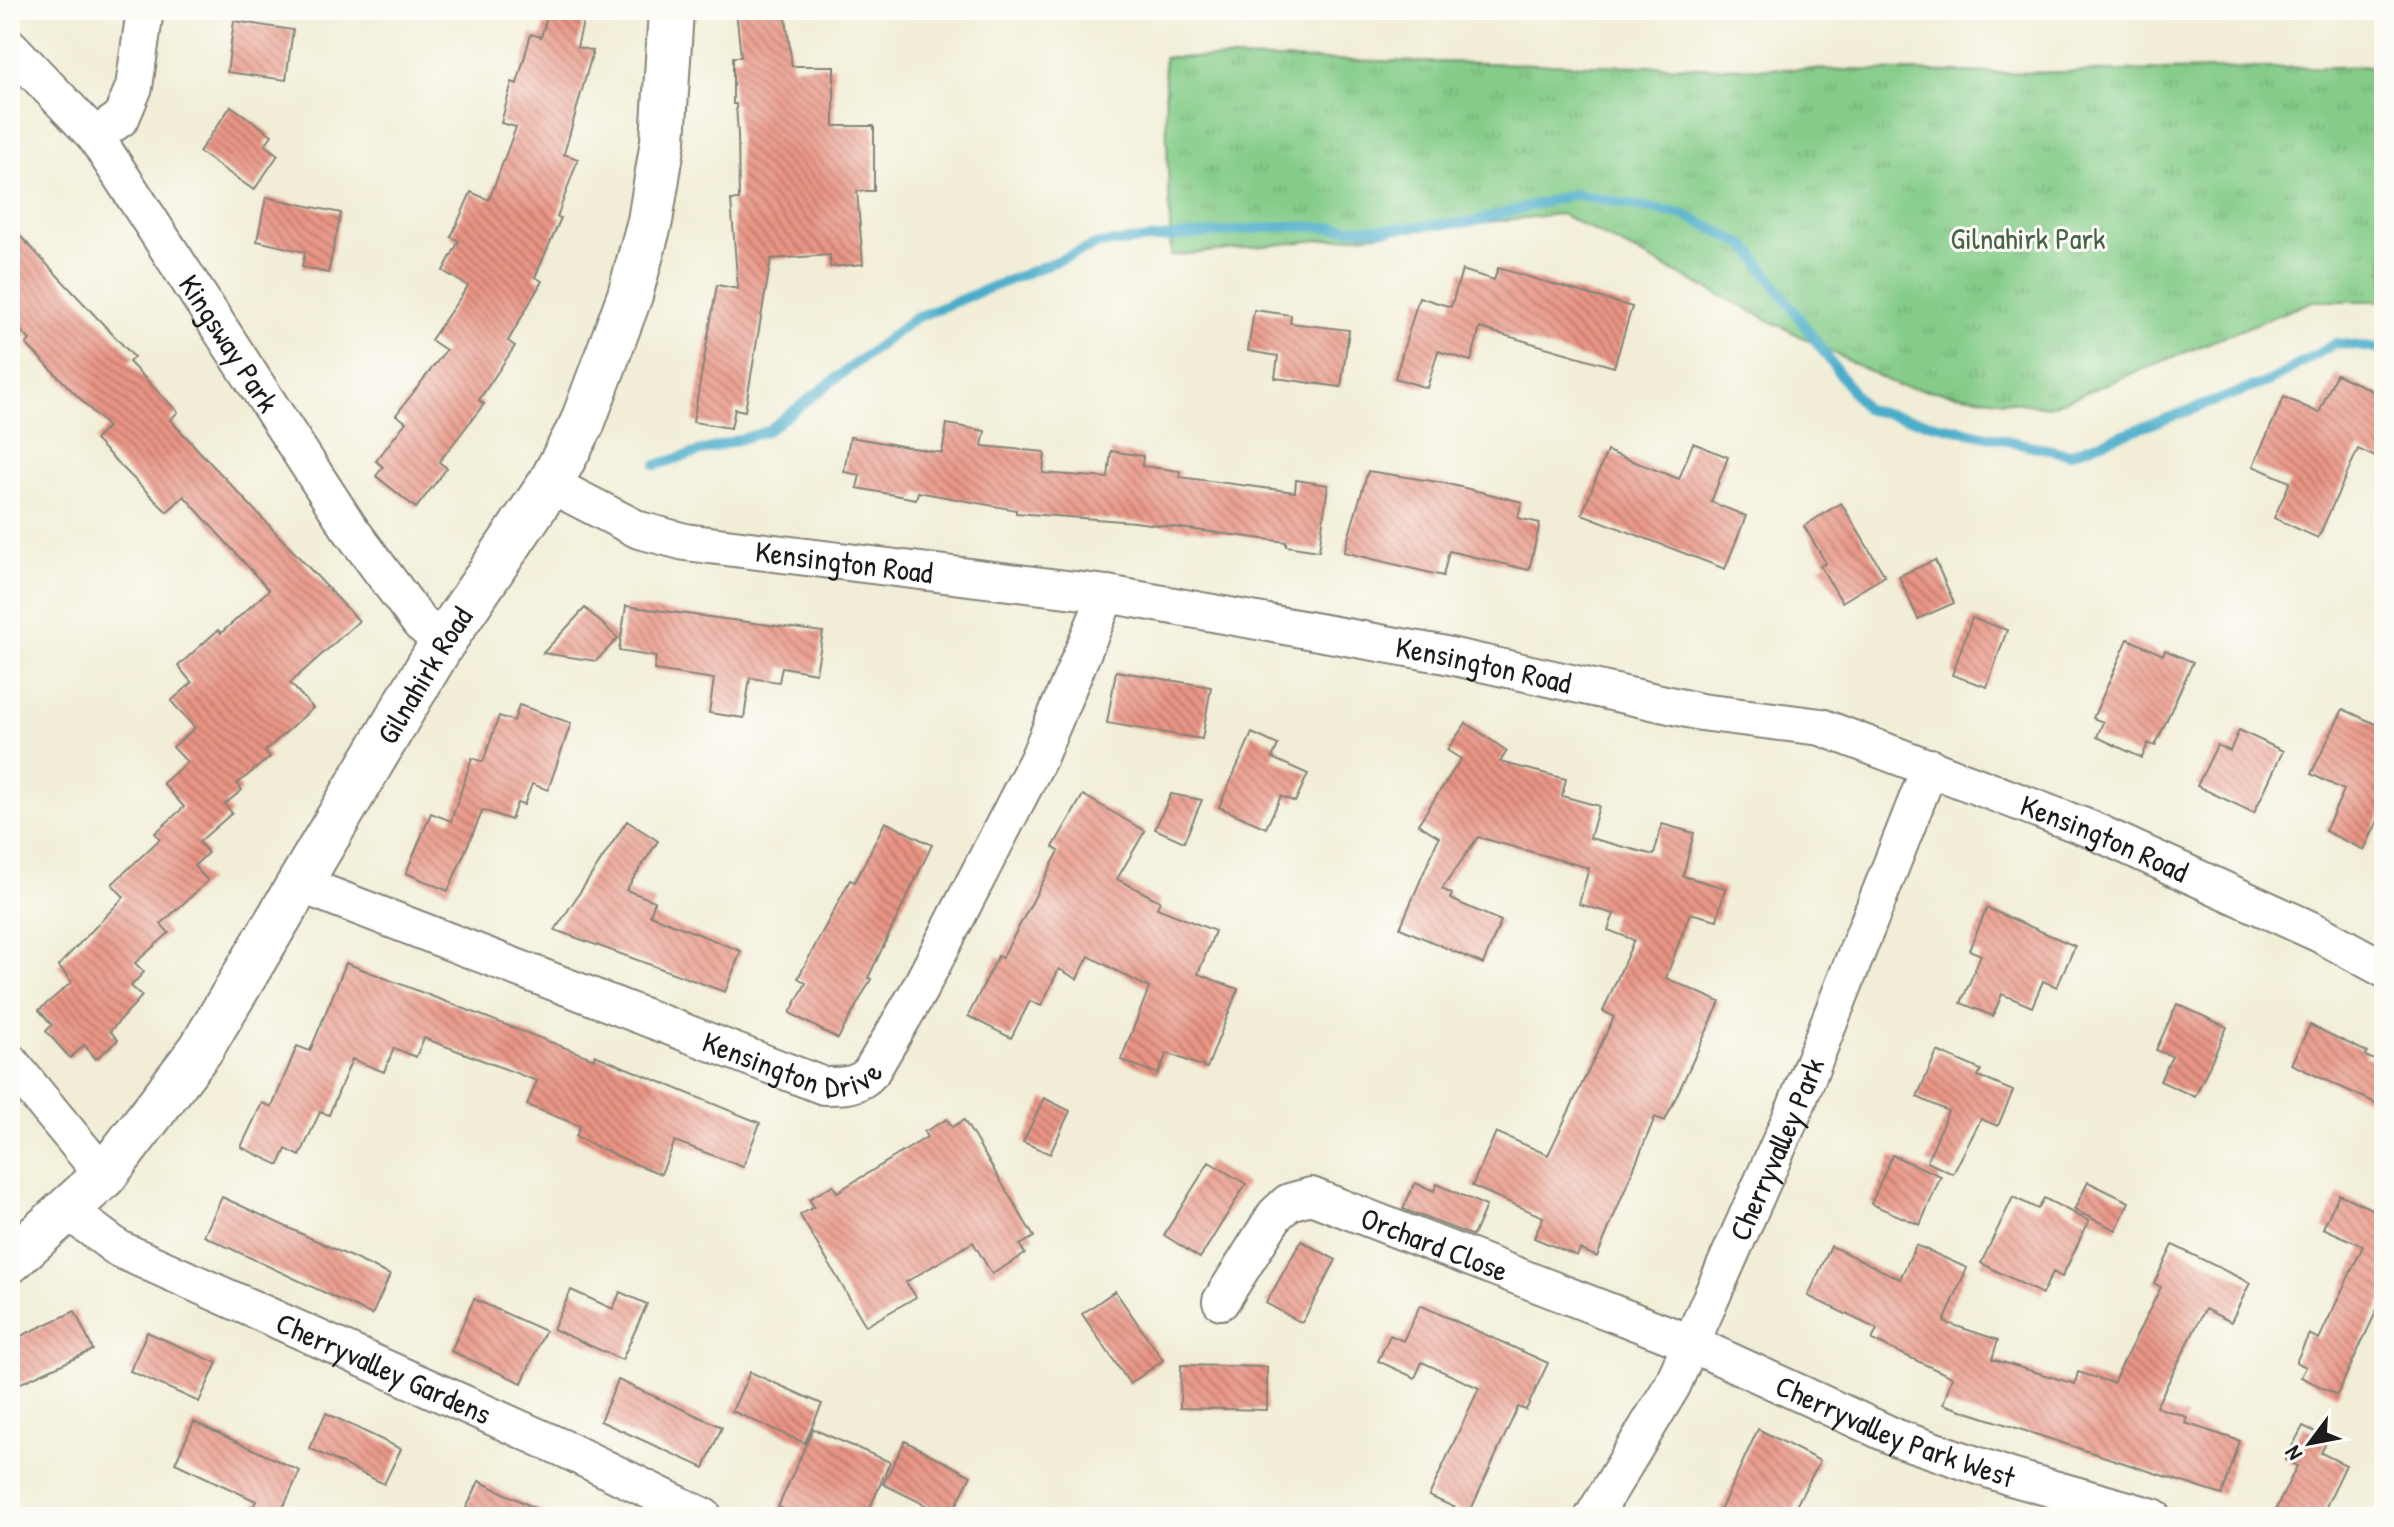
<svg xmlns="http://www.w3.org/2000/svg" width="2394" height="1527" viewBox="0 0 2394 1527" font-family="'Patrick Hand',sans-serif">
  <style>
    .park { fill: url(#park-tufts); stroke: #507452; stroke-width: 2 }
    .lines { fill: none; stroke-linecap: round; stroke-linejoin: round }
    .stream { stroke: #4badca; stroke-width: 10 }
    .building { fill: url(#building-back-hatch) }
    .minor-casing { stroke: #868479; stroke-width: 40 }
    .tertiary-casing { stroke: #868479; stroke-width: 48 }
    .minor { stroke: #fff; stroke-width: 36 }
    .tertiary { stroke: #fff; stroke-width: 44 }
    .labels { text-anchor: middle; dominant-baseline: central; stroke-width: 6; stroke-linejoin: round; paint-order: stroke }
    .park-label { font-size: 30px; fill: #466247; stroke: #fdfcf7 }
    .street-label { font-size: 30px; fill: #1c1c1c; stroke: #fdfcf7 }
  </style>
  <defs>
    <pattern id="park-tufts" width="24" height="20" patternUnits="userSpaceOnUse" patternTransform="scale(2)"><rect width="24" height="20" fill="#84cc88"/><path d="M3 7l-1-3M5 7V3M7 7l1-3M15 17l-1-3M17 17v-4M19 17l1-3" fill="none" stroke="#71af75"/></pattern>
    <pattern id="building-back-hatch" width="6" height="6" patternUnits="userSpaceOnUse" patternTransform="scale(2)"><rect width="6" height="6" fill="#e89484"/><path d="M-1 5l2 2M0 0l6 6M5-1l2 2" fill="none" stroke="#bb786b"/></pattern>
  </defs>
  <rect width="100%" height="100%" fill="#fdfcf7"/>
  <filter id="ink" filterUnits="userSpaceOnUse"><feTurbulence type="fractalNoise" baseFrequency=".0125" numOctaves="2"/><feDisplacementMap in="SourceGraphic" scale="16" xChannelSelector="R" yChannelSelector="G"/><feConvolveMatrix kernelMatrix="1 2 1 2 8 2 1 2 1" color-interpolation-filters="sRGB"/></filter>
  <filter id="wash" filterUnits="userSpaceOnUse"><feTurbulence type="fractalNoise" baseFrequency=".006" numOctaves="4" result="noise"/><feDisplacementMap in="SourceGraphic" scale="32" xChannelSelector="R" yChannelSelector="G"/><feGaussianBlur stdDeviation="1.8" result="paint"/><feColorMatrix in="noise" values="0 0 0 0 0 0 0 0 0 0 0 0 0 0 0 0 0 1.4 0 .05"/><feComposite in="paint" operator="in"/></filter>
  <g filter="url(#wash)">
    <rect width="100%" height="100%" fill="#f1edd6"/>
    <!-- park -->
    <path class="park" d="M1171,57L2007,73L2384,66V301H2313L2049,407L1898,386L1561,214L1171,256L1164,58Z"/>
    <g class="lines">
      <!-- stream -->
      <path class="stream" d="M656,465L767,431L915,318L1099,244L1285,226L1383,229L1472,222L1574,194L1685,215L1747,246L1865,409L2069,454L2270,381L2336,343L2384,350"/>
    </g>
    <g id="blocks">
      <!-- building -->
      <path class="building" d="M549,10H586L577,47L593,51L564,154L578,159L557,217L561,218L535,277L542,281L508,341L515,346L479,400L484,404L439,462L447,468L416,508L376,476L383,467L376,461L406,422L396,415L446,350L431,340L468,286L443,271L459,241L451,237L471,192L489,200L516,127L501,123L512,82L517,84L531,34L541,37Z
        M736,10H785L792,66H834V126H874V191H857L863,264L830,267V255L771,259L745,411L735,409L731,428L693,422L717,285L738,289L731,200H739L738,135L736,104H733V57H741Z
        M234,21L293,30L286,80L227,72Z
        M231,106L272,135L265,145L278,155L254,190L199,152Z
        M266,197L341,213L328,273L302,267L305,252L257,241Z
        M10,225L134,357L129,362L178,412L170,420L359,621L290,683L313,708L265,751L270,757L237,784L242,790L225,804L232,813L199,842L208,853L194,866L208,881L161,924L169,933L135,963L144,972L131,986L142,996L110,1031L118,1040L96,1059L84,1045L70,1058L46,1031L52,1025L39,1010L72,982L58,966L124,897L112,884L160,839L155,833L184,807L163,783L187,762L173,747L195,728L171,701L192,683L178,666L218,630L221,633L269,590L184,496L167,512L95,440L108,427L26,344L30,340L10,319Z
        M1498,268L1632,307L1614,367L1480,328L1471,361L1438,351L1427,388L1395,378L1419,297L1451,307L1462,270L1494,280Z
        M1254,310L1291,315L1290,323L1349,330L1341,387L1275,378L1278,356L1248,351Z
        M2336,374L2384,396V461L2358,449L2318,538L2274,518L2290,482L2253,466L2284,397L2319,413Z
        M947,424L985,431L982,446L1045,452L1043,473L1108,478L1111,451L1143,456L1142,466L1180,471L1179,477L1295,492L1296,480L1328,485L1319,551L1286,546V542L1135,522L1016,513V510L918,492L916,499L857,488L860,475L844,472L850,437L942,453Z
        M1693,443L1728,457L1711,502L1746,516L1725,569L1582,514L1607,451L1679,479Z
        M1368,471L1444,483L1522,502L1518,518L1540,523L1529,570L1449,551L1443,576L1344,552Z
        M1841,503L1885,576L1842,602L1820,566L1826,563L1804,526Z
        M1935,560L1954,603L1918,619L1899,576Z
        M626,606L823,632L816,673L782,667L779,682L750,678L744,718L709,713L714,679L654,670L656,657L619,651Z
        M585,608L618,638L596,661L543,653Z
        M1972,618L2007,630L1987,687L1952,675Z
        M2128,639L2163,655L2165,650L2193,662L2155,746L2148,743L2142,758L2097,737L2103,722L2093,718Z
        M1116,671L1211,687L1202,739L1107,723Z
        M519,705L571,723L548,790L532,784L524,805L517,803L511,820L483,810L448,891L406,873L431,813L451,821L472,758L483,762L499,716L514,721Z
        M2343,709L2384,728V808L2364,850L2325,831L2344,790L2311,774Z
        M1466,723L1507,751L1500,762L1566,779L1562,796L1599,806L1590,838L1654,855L1662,824L1694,833L1683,876L1725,888L1717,920L1690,913L1666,978L1720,1002L1665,1121L1655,1117L1597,1257L1580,1249L1577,1256L1534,1238L1543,1217L1472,1186L1496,1132L1548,1155L1614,1017L1603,1011L1634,940L1608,930L1614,914L1579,904L1589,868L1478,837L1442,889L1452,894L1450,899L1501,921L1483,964L1400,928L1439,837L1418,824L1461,759L1447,750Z
        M2239,730L2283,751L2254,813L2197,786L2217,745L2230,751Z
        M1252,733L1278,745L1272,758L1308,774L1295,802L1281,796L1266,828L1219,807Z
        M1171,794L1202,800L1184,842L1155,829Z
        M1083,795L1145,831L1117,879L1160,901L1157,908L1215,931L1198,974L1238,989L1207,1068L1167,1053L1158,1074L1121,1060L1149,988L1089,956L1077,979L1059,969L1041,1006L1030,1001L1011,1038L968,1016L998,956L1002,958L1030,906L1059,851L1053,847Z
        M627,821L658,841L626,890L655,901L650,915L741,951L725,992L555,930Z
        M885,822L932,845L868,978L871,979L838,1039L790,1013L806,983L798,978L850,880L855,882Z
        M1987,908L2075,946L2057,987L2043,981L2032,1007L2002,994L1993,1016L1961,1003L1981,955L1969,950Z
        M346,963L594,1059L595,1055L760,1123L743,1167L675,1141L661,1174L633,1163L576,1137L580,1126L527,1105L537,1081L424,1038L416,1057L394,1048L384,1072L352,1059L329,1115L320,1112L300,1156L286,1149L279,1165L241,1147L262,1103L272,1107L297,1046L310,1051Z
        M2177,1004L2227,1027L2195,1097L2160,1081L2172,1056L2156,1050Z
        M2310,1025L2367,1052L2365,1056L2384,1064V1107L2291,1064Z
        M1937,1051L1981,1070L1978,1076L2013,1091L1998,1126L1981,1119L1953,1174L1927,1162L1948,1111L1917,1097Z
        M1044,1098L1070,1111L1050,1154L1023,1142Z
        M947,1119L952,1127L964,1120L1034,1237L1020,1245L1025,1254L992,1274L973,1242L906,1282L916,1297L866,1326L800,1215L814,1207L809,1199L833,1185L837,1192L927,1137L924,1132Z
        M1892,1155L1941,1176L1920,1225L1871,1204Z
        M1209,1162L1246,1184L1200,1258L1164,1235Z
        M2088,1182L2129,1202L2116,1230L2074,1210Z
        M1415,1183L1434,1191L1437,1184L1486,1206L1473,1236L1403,1209Z
        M2339,1194L2378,1212L2384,1200V1295L2337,1395L2301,1377L2306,1367L2296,1362L2309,1334L2319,1339L2363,1246L2323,1228Z
        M222,1197L390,1275L372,1315L204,1236Z
        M2013,1197L2038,1209L2044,1198L2089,1221L2062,1277L2053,1272L2042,1294L1981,1263Z
        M1301,1241L1336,1260L1302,1323L1266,1303Z
        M1916,1245L1967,1268L1944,1322L1998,1340L1992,1359L2075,1384L2078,1372L2113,1383L2161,1287L2154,1283L2173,1245L2250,1283L2231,1322L2205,1309L2156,1407L2187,1417L2185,1423L2240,1441L2222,1495L1943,1404L1952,1377L1872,1340L1877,1329L1808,1296L1831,1246L1900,1279Z
        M571,1290L613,1309L620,1292L647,1304L622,1360L553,1329Z
        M1115,1291L1163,1360L1130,1384L1082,1314Z
        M474,1299L545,1331L522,1383L451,1351Z
        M1420,1305L1548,1363L1526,1410L1518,1407L1469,1514L1429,1496L1479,1388L1422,1362L1415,1378L1378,1361L1390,1335L1403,1341Z
        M75,1311L93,1350L10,1388V1341Z
        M147,1332L217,1363L199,1402L130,1371Z
        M1181,1365L1267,1367V1410L1180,1408Z
        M750,1372L822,1404L805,1443L732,1411Z
        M618,1380L722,1427L704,1468L600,1421Z
        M326,1413L401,1449L384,1484L309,1448Z
        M194,1422L300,1471L279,1517H248L256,1501L175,1463Z
        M2303,1426L2328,1438L2321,1453L2346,1465L2321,1517H2272L2297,1466L2285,1460Z
        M813,1429L890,1462L866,1517H801L778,1507Z
        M1758,1429L1820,1461L1790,1517H1717Z
        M905,1441L971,1476L950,1517L883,1484Z
        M479,1481L553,1517H462Z"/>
    </g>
  </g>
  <g filter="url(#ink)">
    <use href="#blocks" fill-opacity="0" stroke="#868479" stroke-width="2"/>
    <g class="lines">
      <!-- minor casing -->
      <g class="minor-casing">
        <g id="minor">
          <path id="s1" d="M10,47L95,136L348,526L420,623L443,642"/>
          <path d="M95,136L121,118L134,87L145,10"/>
          <path id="s2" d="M550,484L639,530L685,542L1107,594L1441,654L1701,712L1821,727L2090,829L2320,934L2384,969"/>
          <path id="s3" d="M300,884L824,1086C842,1086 858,1087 871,1072L918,992L1038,759L1107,594"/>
          <path d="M10,1062L104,1176"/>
          <path id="s4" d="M68,1211L119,1249L567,1450L704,1517"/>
          <path id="s5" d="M1221,1301L1275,1215L1289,1202L1311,1196L1690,1343L1897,1438L2011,1477L2153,1517"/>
          <path id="s6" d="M1593,1517L1672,1386L1796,1106L1930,767"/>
        </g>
      </g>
      <!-- tertiary casing -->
      <g class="tertiary-casing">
        <g id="tertiary">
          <path id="s7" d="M10,1261L104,1176L201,1049L443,642L550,484L582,424L630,295L650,221L663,141L671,10"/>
        </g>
      </g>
      <!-- minor -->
      <use href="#minor" class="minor"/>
      <!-- tertiary -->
      <use href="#tertiary" class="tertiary"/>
    </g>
  </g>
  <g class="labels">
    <!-- park labels -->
    <g class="park-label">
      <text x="2028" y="238">Gilnahirk Park</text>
    </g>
    <!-- street labels -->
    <g class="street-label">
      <text stroke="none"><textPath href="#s1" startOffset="370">Kingsway Park</textPath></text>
      <text stroke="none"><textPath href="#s2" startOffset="308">Kensington Road</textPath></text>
      <text stroke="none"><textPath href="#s2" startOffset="956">Kensington Road</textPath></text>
      <text stroke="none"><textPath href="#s7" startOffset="722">Gilnahirk Road</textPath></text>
      <text stroke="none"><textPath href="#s2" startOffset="1604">Kensington Road</textPath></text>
      <text stroke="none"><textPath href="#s3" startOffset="526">Kensington Drive</textPath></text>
      <text stroke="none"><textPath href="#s6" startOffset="412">Cherryvalley Park</textPath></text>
      <text stroke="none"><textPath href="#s5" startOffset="276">Orchard Close</textPath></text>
      <text stroke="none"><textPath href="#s4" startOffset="354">Cherryvalley Gardens</textPath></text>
      <text stroke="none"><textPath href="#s5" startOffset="774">Cherryvalley Park West</textPath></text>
    </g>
  </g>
  <!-- margin -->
  <rect width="2394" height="1527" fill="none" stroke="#fdfcf7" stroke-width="40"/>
  <!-- north arrow -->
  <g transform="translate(2310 1443) rotate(238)" stroke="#fdfcf7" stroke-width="6" paint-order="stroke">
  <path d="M0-6L14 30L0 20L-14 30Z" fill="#1c1c1c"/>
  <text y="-12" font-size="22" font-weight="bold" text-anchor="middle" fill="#1c1c1c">N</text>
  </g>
</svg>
